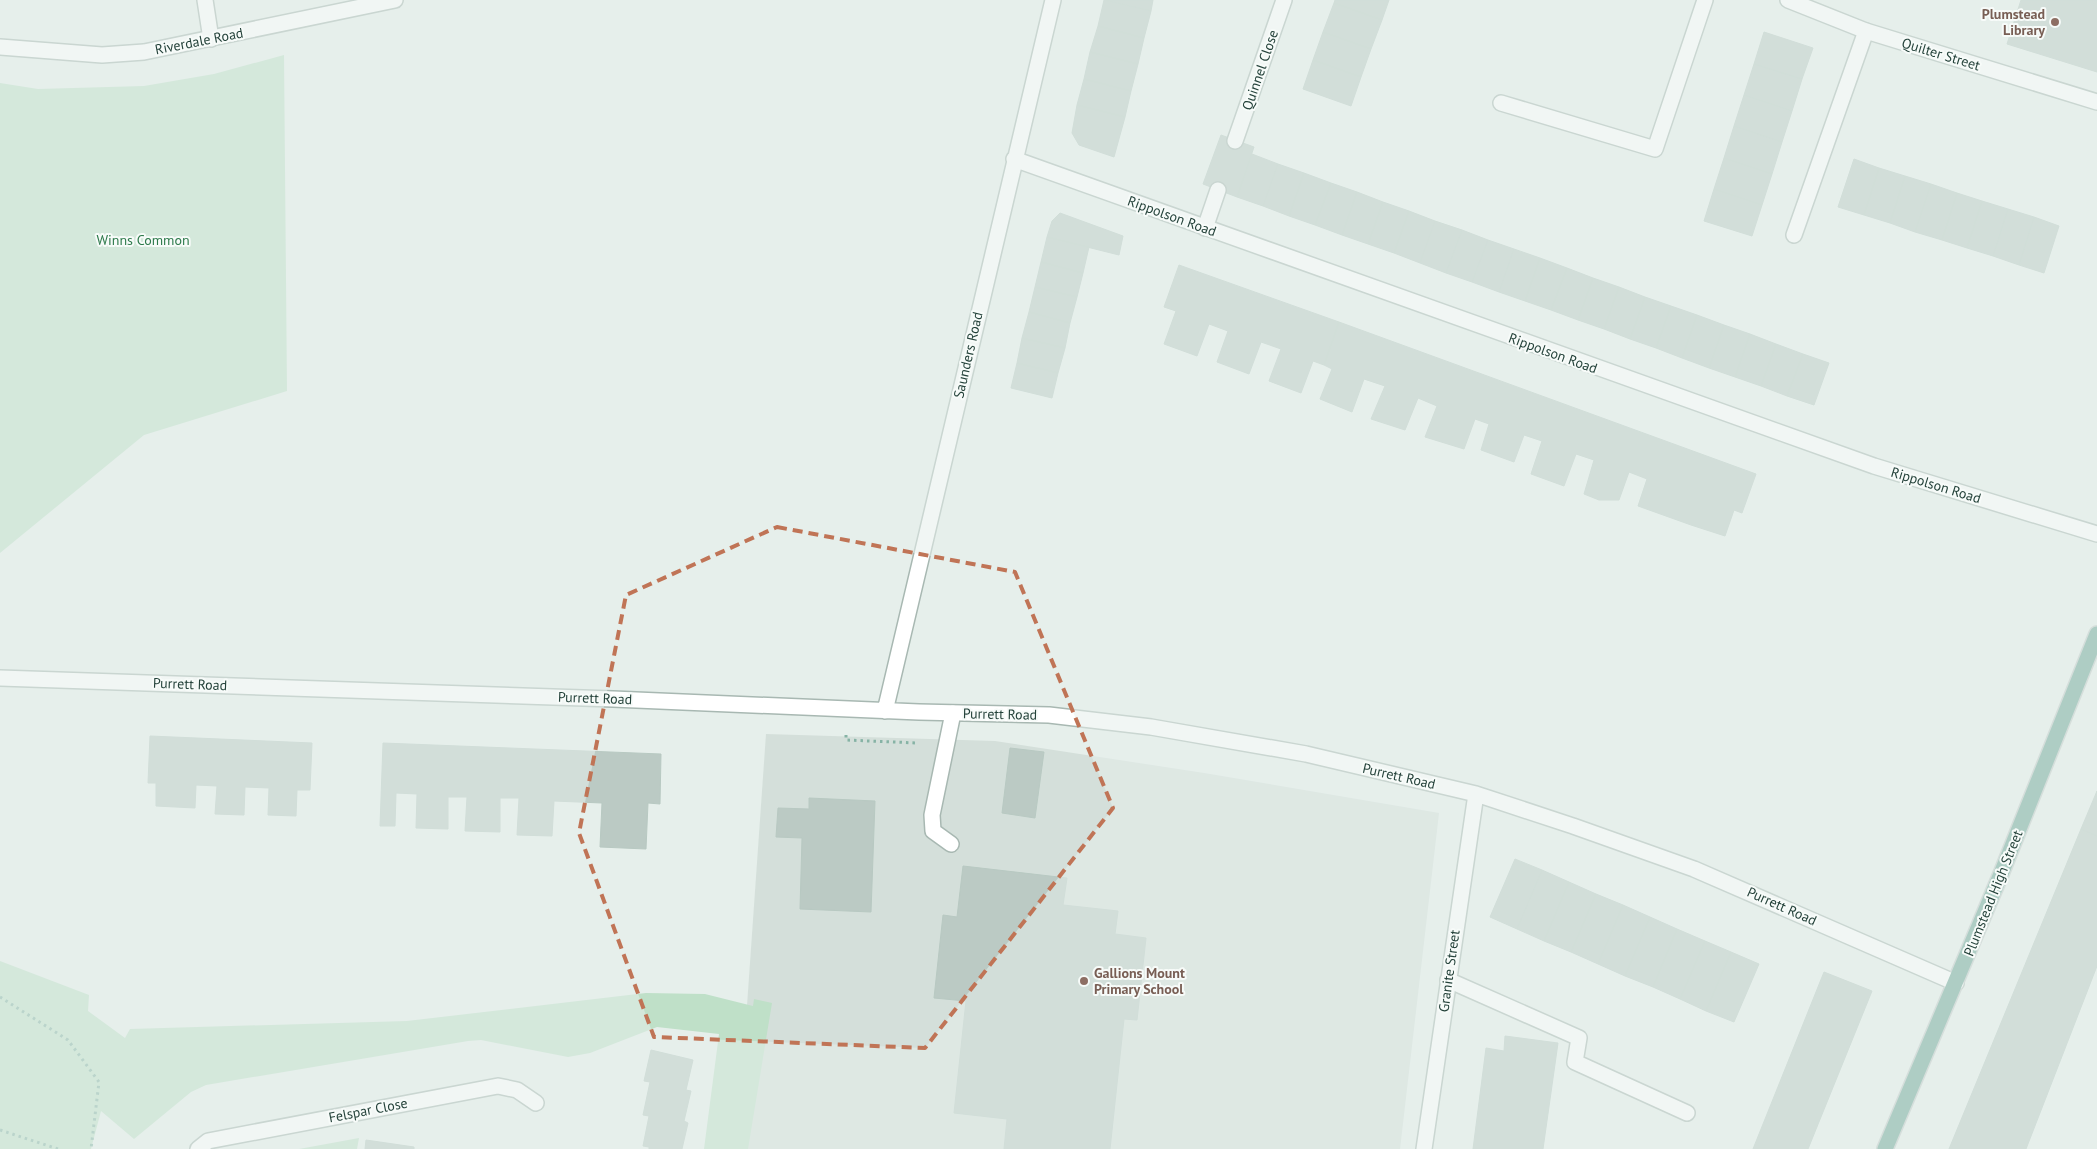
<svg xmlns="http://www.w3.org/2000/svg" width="2097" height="1149" viewBox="0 0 2097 1149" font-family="'PT Sans',sans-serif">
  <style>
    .built { fill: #d4dfda }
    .green { fill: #bfe0c8 }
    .building { fill: #bbcac4; stroke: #b8c9c2 }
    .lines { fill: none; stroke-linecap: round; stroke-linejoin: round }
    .service-casing { stroke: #a8b8b2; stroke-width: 18 }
    .minor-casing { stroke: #a8b8b2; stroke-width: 18 }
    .primary-casing { stroke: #c2cac8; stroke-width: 18 }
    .path { stroke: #86b3a5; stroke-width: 3; stroke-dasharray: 2.5 4; stroke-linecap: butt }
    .service { stroke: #fff; stroke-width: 15 }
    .minor { stroke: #fff; stroke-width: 15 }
    .primary { stroke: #6aa596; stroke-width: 15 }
    .marked { fill: none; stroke: #c07456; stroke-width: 4; stroke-dasharray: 10 6; stroke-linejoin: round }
    .education-dot { fill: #8d6e63; stroke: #f7fbf9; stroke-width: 2 }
    .labels { text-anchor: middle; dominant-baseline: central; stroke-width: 4; stroke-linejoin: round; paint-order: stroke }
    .education-label { font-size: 14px; font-weight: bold; fill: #785e54; stroke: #f7fbf9; text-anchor: end }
    .street-label { font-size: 14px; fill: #24423a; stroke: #f7fbf9 }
    .park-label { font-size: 14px; fill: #2d7a4b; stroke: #f7fbf9 }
  </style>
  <rect width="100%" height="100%" fill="#e6efeb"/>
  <!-- built -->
  <path class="built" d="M766,734L995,741L1204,773L1439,813L1400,1149H737Z"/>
  <!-- green -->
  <path class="green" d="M284,55L287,391L144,435L0,553V83L38,89L144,86L214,74Z
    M0,961L89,995L88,1011L125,1038L130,1029L407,1021L646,993L705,994L753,1006L754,999L772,1003L748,1149H704L719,1034L657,1027L590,1053L568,1057L481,1040L468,1041L206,1085L191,1092L134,1139L101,1111L91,1149H0Z
    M359,1138L357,1149H299Z"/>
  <!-- building -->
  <path class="building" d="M1104,0L1151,11L1144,38L1098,26Z
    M1106,0H1153L1151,11Z
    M1335,0H1389L1382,20L1334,3Z
    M2021,0H2097V72L2007,44Z
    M1334,3L1382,20L1371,49L1323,32Z
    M1098,26L1144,38L1138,64L1090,52Z
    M1323,32L1371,49L1361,77L1313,60Z
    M1764,32L1813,48L1802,79L1754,64Z
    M1090,52L1138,64L1131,91L1084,79Z
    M1313,60L1361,77L1351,106L1303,89Z
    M1754,64L1802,79L1792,111L1744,95Z
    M1084,79L1131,91L1125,117L1077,105Z
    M1744,95L1792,111L1782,142L1734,126Z
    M1077,105L1125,117L1114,157L1079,145L1072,133Z
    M1734,126L1782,142L1772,174L1724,158Z
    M1221,135L1254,147L1237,197L1203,184Z
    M1252,154L1278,164L1263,206L1237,197Z
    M1724,158L1772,174L1762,205L1714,189Z
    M1854,159L1879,168L1864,215L1838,207Z
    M1278,164L1304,173L1289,216L1263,206Z
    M1879,168L1905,176L1890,223L1864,215Z
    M1304,173L1331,183L1315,225L1289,216Z
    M1905,176L1931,184L1915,232L1890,223Z
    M1331,183L1357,192L1342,235L1315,225Z
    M1931,184L1957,193L1942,240L1915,232Z
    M1714,189L1762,205L1752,236L1704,221Z
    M1357,192L1383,202L1368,244L1342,235Z
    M1957,193L1982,201L1967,248L1942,240Z
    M1982,201L2008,209L1993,256L1967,248Z
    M1383,202L1409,211L1394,253L1368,244Z
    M2008,209L2034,217L2019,265L1993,256Z
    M1409,211L1435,221L1420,263L1394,253Z
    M1060,213L1123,236L1119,255L1047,237L1052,221Z
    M2034,217L2059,226L2044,273L2019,265Z
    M1435,221L1462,230L1446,273L1420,263Z
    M1462,230L1488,240L1472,282L1446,273Z
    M1047,237L1089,247L1083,273L1041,262Z
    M1488,240L1514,249L1499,292L1472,282Z
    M1514,249L1540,258L1525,301L1499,292Z
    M1540,258L1567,268L1551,310L1525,301Z
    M1041,262L1083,273L1077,297L1035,287Z
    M1179,265L1339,322L1324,365L1313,361L1301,393L1269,381L1281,349L1261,342L1249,374L1217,362L1228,331L1209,324L1197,356L1164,344L1176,311L1164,307Z
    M1567,268L1593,278L1578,320L1551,310Z
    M1593,278L1619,287L1604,329L1578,320Z
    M1035,287L1077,297L1070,323L1029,312Z
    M1619,287L1645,297L1630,339L1604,329Z
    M1645,297L1671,306L1656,348L1630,339Z
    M1671,306L1697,315L1682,358L1656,348Z
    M1029,312L1070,323L1065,348L1022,338Z
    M1697,315L1724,325L1709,368L1682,358Z
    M1339,322L1756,474L1742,513L1734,510L1725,536L1691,525L1638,506L1647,479L1629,472L1619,500H1599L1584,494L1594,460L1576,454L1564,486L1531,474L1542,441L1524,435L1514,462L1481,450L1489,424L1475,419L1464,449L1425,437L1437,406L1418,398L1405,430L1371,419L1385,386L1364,379L1352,412L1320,399L1332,369L1324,365Z
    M1724,325L1750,334L1735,377L1709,368Z
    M1750,334L1776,344L1761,386L1735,377Z
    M1022,338L1065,348L1058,373L1017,363Z
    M1776,344L1803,354L1787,396L1761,386Z
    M1803,354L1829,363L1814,405L1787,396Z
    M1017,363L1058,373L1052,398L1011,388Z
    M150,736L312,743L310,790H297L296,816L268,815L269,788L245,787L244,815L215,814L217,786L196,785L195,808L156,806V783H148Z
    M383,743L661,754L660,804L648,803L646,849L600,847L602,803L554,801L552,836L517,835L519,798H500V832L465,831L467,797H448V829L416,828L417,794L396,793L395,826H380Z
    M1010,748L1044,752L1035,818L1002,813Z
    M2097,791V836L2081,829Z
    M809,798L875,801L871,912L800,909L802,838L776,837L778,808L809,809Z
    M2081,829L2097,836V966L2026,1149H1949Z
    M1515,859L1542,870L1517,929L1490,917Z
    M963,866L1067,878L1063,905L1118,911L1115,934L1146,938L1137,1020L1124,1019L1110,1149H1004L1007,1119L954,1113L966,1001L934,998L943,915L957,917Z
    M1542,870L1569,882L1544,941L1517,929Z
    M1569,882L1596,894L1571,952L1544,941Z
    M1596,894L1623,905L1598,964L1571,952Z
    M1623,905L1650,917L1625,976L1598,964Z
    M1650,917L1677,929L1653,987L1625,976Z
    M1677,929L1705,941L1680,999L1653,987Z
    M1705,941L1731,952L1706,1011L1680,999Z
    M1731,952L1759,964L1734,1022L1706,1011Z
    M1824,972L1872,991L1808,1149H1753Z
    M1505,1036L1558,1043L1543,1149H1473L1486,1048L1504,1051Z
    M651,1050L693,1060L686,1090L691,1091L684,1121L688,1123L682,1149H649V1147L643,1146L649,1116L643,1115L650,1082L644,1081Z
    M366,1140L414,1147V1149H365Z"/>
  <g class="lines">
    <!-- service casing -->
    <g class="service-casing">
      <path id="service" d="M205,0L211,39
        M1501,103L1655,149L1705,0
        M1235,141L1284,0
        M1205,228L1218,190
        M1794,235L1866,31
        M951,844L933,831L932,815L953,713
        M1448,980L1579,1038L1575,1062L1687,1113"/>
    </g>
    <!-- minor casing -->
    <g class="minor-casing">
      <path id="minor" d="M1788,0L1866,31L2097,102
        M0,47L102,55L144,52L395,0
        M1014,159L1874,466L2097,534
        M0,678L613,699L919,712L1049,715L1151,727L1306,754L1476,794L1573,826L1694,869L1956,983
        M885,711L1053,0
        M198,1149L208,1141L498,1086L517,1090L536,1103
        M1424,1149L1476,794"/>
    </g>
    <!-- primary casing -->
    <g class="primary-casing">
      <path id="primary" d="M1885,1149L2001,874L2097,634"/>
    </g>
    <!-- path -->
    <path class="path" d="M846,735V740L917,743
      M0,997L68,1040L99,1082L91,1149
      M0,1130L58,1149"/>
    <!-- service -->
    <use href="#service" class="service"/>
    <!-- minor -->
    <use href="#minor" class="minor"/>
    <!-- primary -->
    <use href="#primary" class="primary"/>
  </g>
  <!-- marked area -->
  <path d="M0 0H2097V1149H0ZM777,527L1015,572L1113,808L925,1048L654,1037L579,833L626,595Z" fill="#e6efeb" fill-opacity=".55" fill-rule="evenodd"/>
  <path class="marked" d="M777,527L1015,572L1113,808L925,1048L654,1037L579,833L626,595Z"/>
  <!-- markers -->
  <g class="education-dot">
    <circle cx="2055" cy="22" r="5"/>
    <circle cx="1084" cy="981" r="5"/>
  </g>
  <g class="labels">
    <!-- education labels -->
    <g class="education-label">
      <text x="2045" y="14">Plumstead<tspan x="2045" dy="16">Library</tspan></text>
      <text x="1094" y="973" text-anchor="start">Gallions Mount<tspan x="1094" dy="16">Primary School</tspan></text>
    </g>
    <!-- street labels -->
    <g class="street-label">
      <text transform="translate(199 41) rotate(-11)">Riverdale Road</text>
      <text transform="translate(1941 54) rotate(17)">Quilter Street</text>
      <text transform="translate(1260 70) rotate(-71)">Quinnel Close</text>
      <text transform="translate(1172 216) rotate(20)">Rippolson Road</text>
      <text transform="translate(1553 353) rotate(20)">Rippolson Road</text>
      <text transform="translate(968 355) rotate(-77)">Saunders Road</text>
      <text transform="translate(1936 485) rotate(17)">Rippolson Road</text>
      <text transform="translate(190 684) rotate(2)">Purrett Road</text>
      <text transform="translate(595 698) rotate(2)">Purrett Road</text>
      <text transform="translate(1000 714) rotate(1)">Purrett Road</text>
      <text transform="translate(1399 776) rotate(13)">Purrett Road</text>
      <text transform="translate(1993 893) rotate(-68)">Plumstead High Street</text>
      <text transform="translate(1782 906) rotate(24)">Purrett Road</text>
      <text transform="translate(1449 971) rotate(-82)">Granite Street</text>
      <text transform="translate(368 1110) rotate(-11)">Felspar Close</text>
    </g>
    <!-- park labels -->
    <g class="park-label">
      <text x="143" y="240">Winns Common</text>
    </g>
  </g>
</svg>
